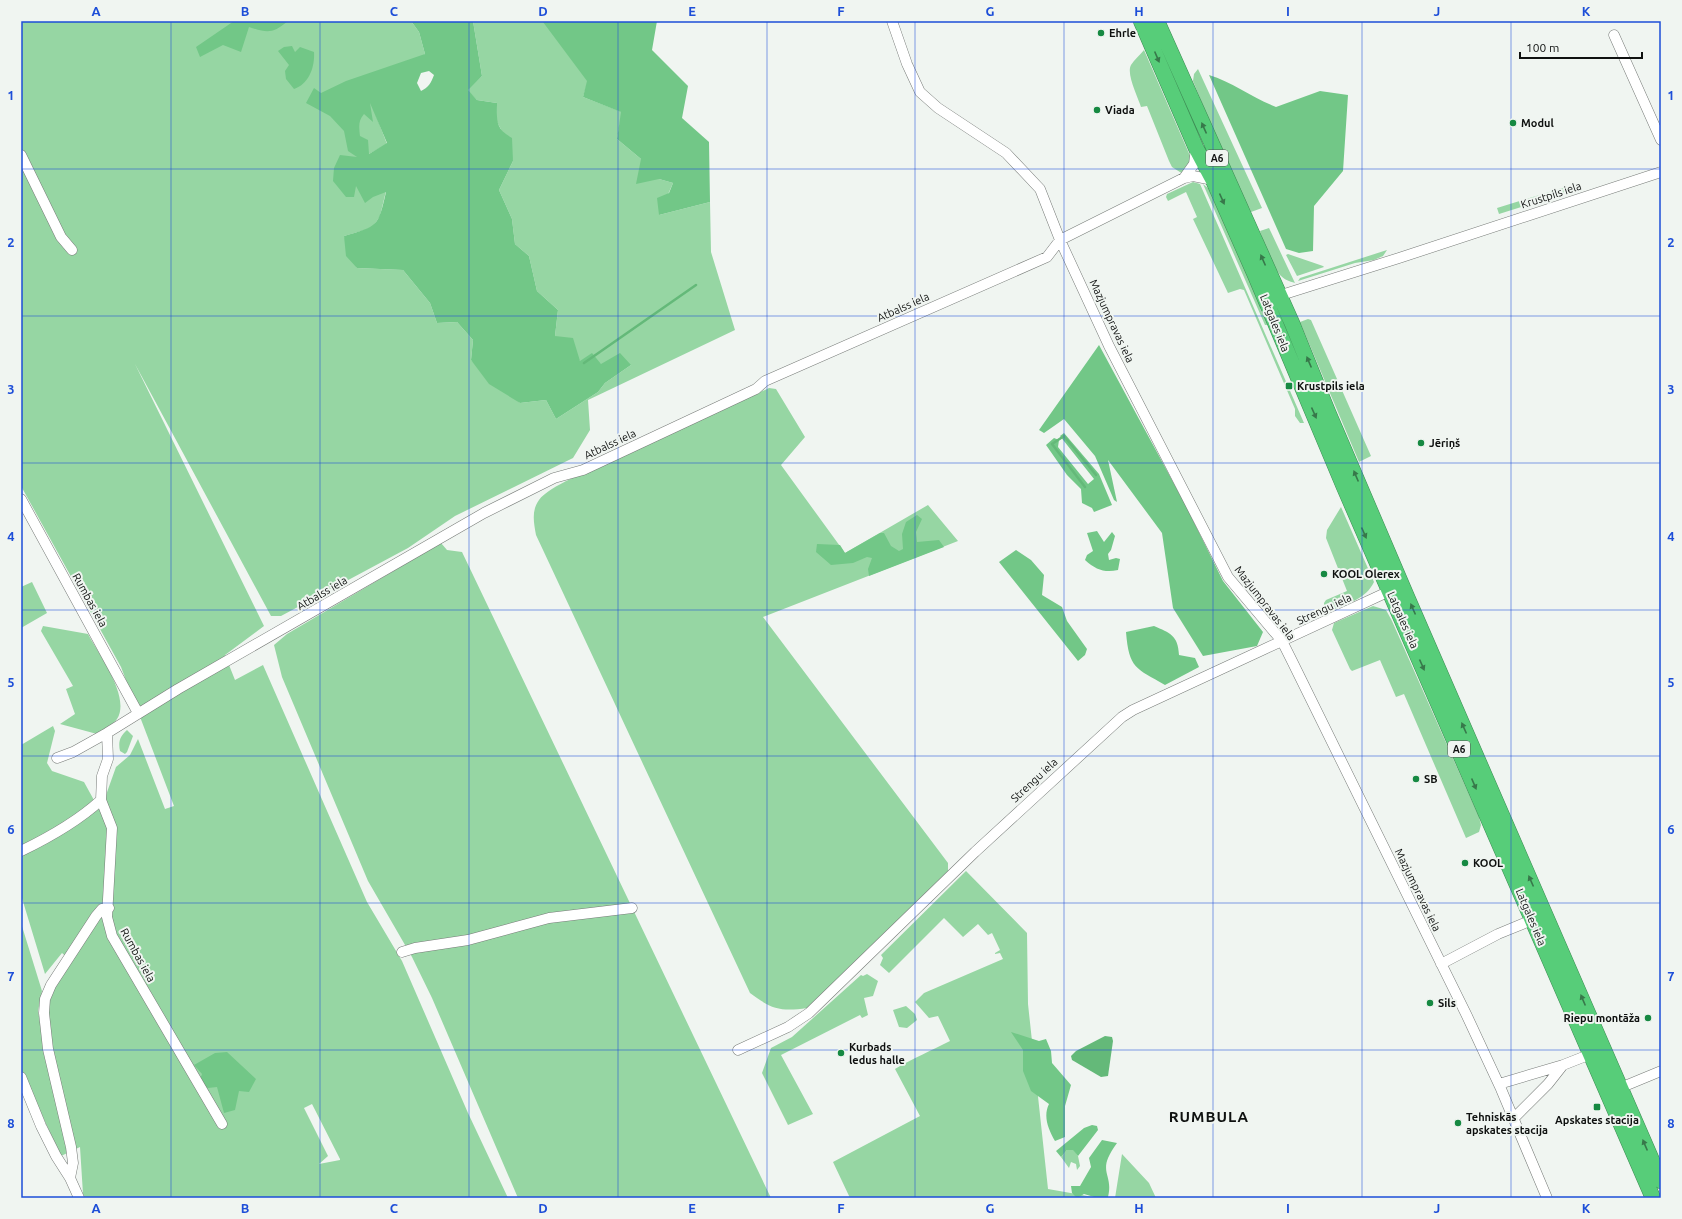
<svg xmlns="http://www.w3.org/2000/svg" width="1682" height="1219" viewBox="0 0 1682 1219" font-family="Ubuntu,sans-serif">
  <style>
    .green { fill: #96d6a3; fill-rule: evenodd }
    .forest { fill: #72c787; fill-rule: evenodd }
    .water { fill: #64b979 }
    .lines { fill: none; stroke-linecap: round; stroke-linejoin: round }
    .stream { stroke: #64b979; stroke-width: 2.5 }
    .minor-casing { stroke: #777b78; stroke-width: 11 }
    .highway-casing { stroke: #3e8b54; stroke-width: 16 }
    .minor { stroke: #fff; stroke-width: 10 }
    .highway { stroke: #57cd79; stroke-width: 15 }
    .oneway { fill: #37784a }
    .grid { fill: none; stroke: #1d4ed8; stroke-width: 1; stroke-opacity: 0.55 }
    .poi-dot { fill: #168942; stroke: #f0f5f1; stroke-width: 1.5 }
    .labels { text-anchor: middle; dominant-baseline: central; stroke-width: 4; stroke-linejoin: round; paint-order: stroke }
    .shield { fill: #f0f5f1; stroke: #525554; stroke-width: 1 }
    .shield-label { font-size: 10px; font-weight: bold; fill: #0f1110 }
    .poi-label { font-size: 11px; font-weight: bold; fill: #0f1110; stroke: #f0f5f1; text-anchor: start }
    .street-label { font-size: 11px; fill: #0f1110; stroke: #f0f5f1 }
    .district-label { font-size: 15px; font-weight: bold; letter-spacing: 1px; fill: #0f1110; stroke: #f0f5f1 }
    .neatline { fill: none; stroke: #1d4ed8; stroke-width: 1.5 }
    .grid-label { font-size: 13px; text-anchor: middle; font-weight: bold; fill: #1d4ed8 }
  </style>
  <rect width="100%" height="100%" fill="#f0f5f1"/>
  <!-- green -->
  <path class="green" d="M21,21H411L419,32L425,54L370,100L387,144L369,154L386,191L380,216L372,228L344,236L357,268L403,270L430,303L437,323L457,322L473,340L471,360L520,403L546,400L556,419L598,392L605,383L631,365L601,364L580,361L555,336L558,310L537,291L529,256L515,244L512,219L499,190L513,161L503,133L497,122V103L477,100L467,90L482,76L473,21H545L544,22L588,81L583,97L622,112L617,139L641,159L659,179L673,183L659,215L710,202L711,252L735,330L588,400L590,430L573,458L455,516L408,548L281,616H271L135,364L264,626L225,655L235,680L263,665L367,902L402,961L468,1113L508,1198H85L83,1194L80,1147L61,1156L21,1070V923L42,991L38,1011L46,1056L50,996L71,961L62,953L45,974L21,895V745L53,726L55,731L47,763L52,771L84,782L95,802L106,795L116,767L130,755L138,739L165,809L174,806L121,667L21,486ZM312,1104L340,1159V1160L319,1164L328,1156L304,1108Z
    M1144,50L1191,158L1189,168L1183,174L1172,167L1169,161L1147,106L1141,107C1138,97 1126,74 1131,65C1134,60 1140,55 1144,50Z
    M1198,69L1262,208L1251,212L1235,183L1193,81L1194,74Z
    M1193,182L1200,184L1304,423H1300L1295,416V409L1244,290L1240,289L1228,293L1193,219L1197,217L1186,192L1168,201L1166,197L1167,194Z
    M1203,184L1208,188L1258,298L1261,311L1269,325H1265Z
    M1572,185L1575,190L1499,214L1497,208Z
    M1269,228L1295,283C1289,281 1285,280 1281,276C1273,267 1263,241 1260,231Z
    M1387,250L1383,256L1374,260L1355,263L1298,281L1300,278Z
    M1288,254L1323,266L1324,267L1297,276L1286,255Z
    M1308,319L1311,320L1371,456L1359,462L1300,322Z
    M769,388L776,389L805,437L781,465L845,553L928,505L958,541L763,617L948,863V871L807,1008C781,1012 771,1009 750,993L536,535C534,523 531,511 539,500C549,486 591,470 608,462C662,438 716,413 769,388Z
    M1341,507L1374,582C1366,599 1347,604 1331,611L1324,607V603L1326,600L1347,591L1326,538L1327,530Z
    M441,543L447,550L462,552L771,1198H518L432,998L412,957L368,881L282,677L274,645L287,634Z
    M32,582L47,613L21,628V587Z
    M1373,606L1386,610L1392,621L1479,817L1481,825L1479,832L1466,838L1404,694L1396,697L1380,660L1352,671L1350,669L1332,630L1334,623Z
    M43,626L88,634C99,655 131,697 117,719C113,725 103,730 97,734L60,724L75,714L66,689L73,686L41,631Z
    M127,730L133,736L127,752L125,754L120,751C118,742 120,736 127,730Z
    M966,871L1027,933L1028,1004L1048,1189L1099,1198H850L833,1162L920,1116L895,1069C913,1058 931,1051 950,1041L938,1016L929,1018L915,1002L924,993L1003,959L1000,953L995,954V953L1000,950L992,933L988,935L978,924L963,937L944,918L889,973L880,965L883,958L881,955Z
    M867,974L878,981L873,996L864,998L868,1015L862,1018L860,1015L781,1055L813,1114L788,1125L762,1073L771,1048L792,1037L861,975L863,976Z
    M906,1006L915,1014L917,1020L907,1028L899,1027L893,1010Z
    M1073,1149L1078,1156L1080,1166L1077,1170L1076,1164L1071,1162L1069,1168L1061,1157L1067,1150Z
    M1122,1154L1149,1183L1156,1198H1115Z"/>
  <!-- forest -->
  <path class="forest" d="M234,21H288C272,34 268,33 249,27L241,52L223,45L200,57L196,47Z
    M411,21H473L482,76L468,90L477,100L497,103C497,121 495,128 512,138L513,161L499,190L512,219L515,244L529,256L537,291L558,310L555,336L573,338L580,361L592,353L601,364L620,353L631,365L605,383L598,392L556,419L546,400L520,403L489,384L471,360L473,340L457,322L437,323L430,303L403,270L357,268L346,256L344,236C378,226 378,227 386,192L373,197L365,203L356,186L354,197H346L333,181L334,168L340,155L357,157L348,151L344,131L330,116L306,103L314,88L321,93L346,81L425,54L419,32ZM429,71L434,75C431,83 429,87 421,91L417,83L421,73ZM370,103L387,143L369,154L368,140L360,136C359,127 358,121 364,114L373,122Z
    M545,21H657L652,50L688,86L682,118L709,142L710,202L659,215L657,198L669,193L673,183L659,179L636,184L641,159L617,139L621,112L583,97L587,81L543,22Z
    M292,46L295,52L300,47L314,52C315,67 309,84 294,89L286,79L285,71L289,65L278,51L284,47Z
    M1209,75C1232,82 1253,98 1276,107L1320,91L1348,95L1343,171L1314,206L1313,251L1299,253L1286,249Z
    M1099,345L1185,504L1223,581L1263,632L1257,646L1203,656L1173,608L1162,533L1108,460L1117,502L1114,500L1095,456L1064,419L1044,433L1039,430Z
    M1064,433L1099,474L1112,505L1094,512L1092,508L1082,503L1081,489L1067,475L1046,445L1054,438L1059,440L1058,447L1088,484L1094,479L1060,436Z
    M917,515L922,519L916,532L917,542L939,540L944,547L869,576L868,569L872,558L867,557L853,563L831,565L816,552L817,544L840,545L845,553L880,533H884L891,546L899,551L903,549L902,534L906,522Z
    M1097,531L1104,542L1112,532L1115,536L1111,550L1108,554L1109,560L1116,558L1120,559L1118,570C1105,573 1096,570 1085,560L1087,555L1093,551L1087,533Z
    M1016,550L1031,560L1044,575L1042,595L1062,607L1067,621L1087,649L1085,655L1078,661L999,562Z
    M1154,626C1170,633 1178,635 1179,655L1195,658L1199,667L1165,685C1136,668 1129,669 1126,632Z
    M1011,1032L1039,1041L1046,1039L1051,1051L1052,1063L1071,1085L1065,1106V1137L1055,1141C1048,1129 1043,1116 1049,1104L1031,1091L1023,1071V1050Z
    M227,1052L256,1079L249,1092L239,1091L235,1110L224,1113L217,1087L208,1088L198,1085L202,1074L194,1065L215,1053Z
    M1092,1125L1097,1126L1098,1130L1078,1156L1073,1150H1067L1061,1157L1056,1151L1084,1128Z
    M1102,1140L1117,1143C1095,1173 1114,1172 1108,1197H1094L1084,1194L1077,1198L1072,1193L1071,1186H1080L1091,1167L1089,1158Z"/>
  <!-- water -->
  <path class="water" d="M1105,1036L1112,1037L1113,1041L1108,1076L1101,1077L1072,1060L1071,1056L1076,1051Z"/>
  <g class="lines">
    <!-- stream -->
    <path class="stream" d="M584,363L696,285
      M1085,487L1052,444L1064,436L1096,475"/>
    <!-- minor casing -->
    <g class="minor-casing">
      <path id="minor" d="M892,21L907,64L920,92L938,108L1006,153L1040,189L1060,240L1109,346L1228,577L1282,641L1293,663L1467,1016L1501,1089L1547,1198
        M1614,35L1661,140
        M21,155L61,237L72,250
        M1184,178L1194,164L1196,148
        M1275,297L1399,258L1661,172
        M21,499L138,713
        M107,733L108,759L102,776L101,800L112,828L107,917L112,936L222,1124
        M57,758L73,752L107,733L178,689L484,513L554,478L583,470L756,389L765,381L1047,257L1060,240L1184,178L1193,176L1213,180
        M21,851C50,837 77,822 101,800
        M402,952L415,948L468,940L549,918L632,908
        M1441,964L1498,934L1532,920
        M738,1050L788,1027L809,1013L975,852L1122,717L1133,710C1220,669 1307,630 1394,589
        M1563,1065L1591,1054
        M21,1077L41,1126L56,1156L70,1178
        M1499,1084L1563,1065L1548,1084L1514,1118
        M1615,1090L1661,1071
        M79,1198L70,1178L73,1163L71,1147L48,1049L44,1013L45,999L51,985L96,916L102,909L109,908"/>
    </g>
    <!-- highway casing -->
    <g class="highway-casing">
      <path id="highway" d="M1141,21L1196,148L1213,180L1255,275L1344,487L1653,1198
        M1157,21L1292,323L1328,412L1407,597L1661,1181"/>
    </g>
    <!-- minor -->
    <use href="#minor" class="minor"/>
    <!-- highway -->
    <use href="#highway" class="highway"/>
  </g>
  <!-- one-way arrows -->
  <defs><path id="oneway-solid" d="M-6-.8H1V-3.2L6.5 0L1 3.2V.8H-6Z"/></defs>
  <g class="oneway">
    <use href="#oneway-solid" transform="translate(1157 57) rotate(67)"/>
    <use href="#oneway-solid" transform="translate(1204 128) rotate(-114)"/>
    <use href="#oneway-solid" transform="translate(1222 199) rotate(66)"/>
    <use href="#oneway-solid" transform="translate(1263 260) rotate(-114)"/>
    <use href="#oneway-solid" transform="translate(1309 362) rotate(-113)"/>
    <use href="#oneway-solid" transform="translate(1314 413) rotate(66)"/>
    <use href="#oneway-solid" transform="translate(1356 476) rotate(-113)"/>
    <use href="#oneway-solid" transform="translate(1364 533) rotate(66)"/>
    <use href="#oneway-solid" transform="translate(1413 609) rotate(-114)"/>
    <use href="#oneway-solid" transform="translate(1422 665) rotate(66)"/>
    <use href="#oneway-solid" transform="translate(1464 728) rotate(-114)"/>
    <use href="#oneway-solid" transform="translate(1474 784) rotate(67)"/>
    <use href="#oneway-solid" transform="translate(1531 881) rotate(-114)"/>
    <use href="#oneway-solid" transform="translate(1583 1000) rotate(-113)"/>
    <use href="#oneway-solid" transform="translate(1645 1145) rotate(-113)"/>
  </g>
  <!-- grid -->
  <path class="grid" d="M171,21V1198M320,21V1198M469,21V1198M618,21V1198M767,21V1198M915,21V1198M1064,21V1198M1213,21V1198M1362,21V1198M1511,21V1198M21,169H1661M21,316H1661M21,463H1661M21,610H1661M21,756H1661M21,903H1661M21,1050H1661"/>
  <!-- markers -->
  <g class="poi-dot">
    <circle cx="1101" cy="33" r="4"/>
    <circle cx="1097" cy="110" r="4"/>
    <circle cx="1513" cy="123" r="4"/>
    <rect x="1285" y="382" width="8" height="8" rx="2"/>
    <circle cx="1421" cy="443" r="4"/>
    <circle cx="1324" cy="574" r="4"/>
    <circle cx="1416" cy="779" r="4"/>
    <circle cx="1465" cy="863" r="4"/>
    <circle cx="1430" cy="1003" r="4"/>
    <circle cx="1648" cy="1018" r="4"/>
    <circle cx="841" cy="1053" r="4"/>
    <rect x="1593" y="1103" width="8" height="8" rx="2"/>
    <circle cx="1458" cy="1123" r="4"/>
  </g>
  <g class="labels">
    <!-- shield labels -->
    <g class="shield">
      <rect x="1206" y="150" width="22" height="16" rx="3"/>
      <rect x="1448" y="741" width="22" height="16" rx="3"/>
    </g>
    <g class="shield-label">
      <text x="1217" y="158">A6</text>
      <text x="1459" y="749">A6</text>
    </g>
    <!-- poi labels -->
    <g class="poi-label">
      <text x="1109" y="33">Ehrle</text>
      <text x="1105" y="110">Viada</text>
      <text x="1521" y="123">Modul</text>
      <text x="1297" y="386">Krustpils iela</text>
      <text x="1429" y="443">Jēriņš</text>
      <text x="1332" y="574">KOOL Olerex</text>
      <text x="1424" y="779">SB</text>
      <text x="1473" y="863">KOOL</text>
      <text x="1438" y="1003">Sils</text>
      <text x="1640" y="1018" text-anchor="end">Riepu montāža</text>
      <text x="849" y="1047">Kurbads<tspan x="849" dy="13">ledus halle</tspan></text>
      <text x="1466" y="1117">Tehniskās<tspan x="1466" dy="13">apskates stacija</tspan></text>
      <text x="1597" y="1120" text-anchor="middle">Apskates stacija</text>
    </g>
    <!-- street labels -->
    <g class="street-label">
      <text transform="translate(1551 195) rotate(-18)">Krustpils iela</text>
      <text transform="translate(903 307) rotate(-24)">Atbalss iela</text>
      <text transform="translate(1112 321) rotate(65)">Mazjumpravas iela</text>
      <text transform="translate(1275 323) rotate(68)">Latgales iela</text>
      <text transform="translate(610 444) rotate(-25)">Atbalss iela</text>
      <text transform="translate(322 593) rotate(-30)">Atbalss iela</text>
      <text transform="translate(90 600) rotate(61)">Rumbas iela</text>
      <text transform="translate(1265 603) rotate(52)">Mazjumpravas iela</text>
      <text transform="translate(1324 609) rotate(-25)">Strengu iela</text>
      <text transform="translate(1403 620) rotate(66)">Latgales iela</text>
      <text transform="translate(1034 780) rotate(-43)">Strengu iela</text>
      <text transform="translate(1418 890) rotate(64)">Mazjumpravas iela</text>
      <text transform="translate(1531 917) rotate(67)">Latgales iela</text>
      <text transform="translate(138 955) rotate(61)">Rumbas iela</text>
    </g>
    <!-- district labels -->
    <g class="district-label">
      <text x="1209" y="1116">RUMBULA</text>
    </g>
  </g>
  <!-- border -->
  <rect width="1682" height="1219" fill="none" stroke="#f0f5f1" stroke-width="44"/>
  <!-- scale -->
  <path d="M1520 52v6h122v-6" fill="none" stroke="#0f1110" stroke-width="2"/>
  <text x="1526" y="52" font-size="12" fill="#0f1110" stroke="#f0f5f1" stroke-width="3" paint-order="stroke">100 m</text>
  <rect x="22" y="22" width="1638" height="1175" class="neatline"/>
  <g class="grid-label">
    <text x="96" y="16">A</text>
    <text x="245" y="16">B</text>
    <text x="394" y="16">C</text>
    <text x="543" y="16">D</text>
    <text x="692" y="16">E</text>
    <text x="841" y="16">F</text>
    <text x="990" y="16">G</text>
    <text x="1139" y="16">H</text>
    <text x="1288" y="16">I</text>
    <text x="1437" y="16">J</text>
    <text x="1586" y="16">K</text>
    <text x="11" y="100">1</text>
    <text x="1671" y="100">1</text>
    <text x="11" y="247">2</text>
    <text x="1671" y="247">2</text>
    <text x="11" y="394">3</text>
    <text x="1671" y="394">3</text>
    <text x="11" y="541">4</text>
    <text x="1671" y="541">4</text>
    <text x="11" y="687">5</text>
    <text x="1671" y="687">5</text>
    <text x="11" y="834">6</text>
    <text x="1671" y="834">6</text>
    <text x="11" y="981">7</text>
    <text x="1671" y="981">7</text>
    <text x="11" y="1128">8</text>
    <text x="1671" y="1128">8</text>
    <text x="96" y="1213">A</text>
    <text x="245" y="1213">B</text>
    <text x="394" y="1213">C</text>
    <text x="543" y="1213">D</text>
    <text x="692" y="1213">E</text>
    <text x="841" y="1213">F</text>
    <text x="990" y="1213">G</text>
    <text x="1139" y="1213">H</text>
    <text x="1288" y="1213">I</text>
    <text x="1437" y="1213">J</text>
    <text x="1586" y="1213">K</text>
  </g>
</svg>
